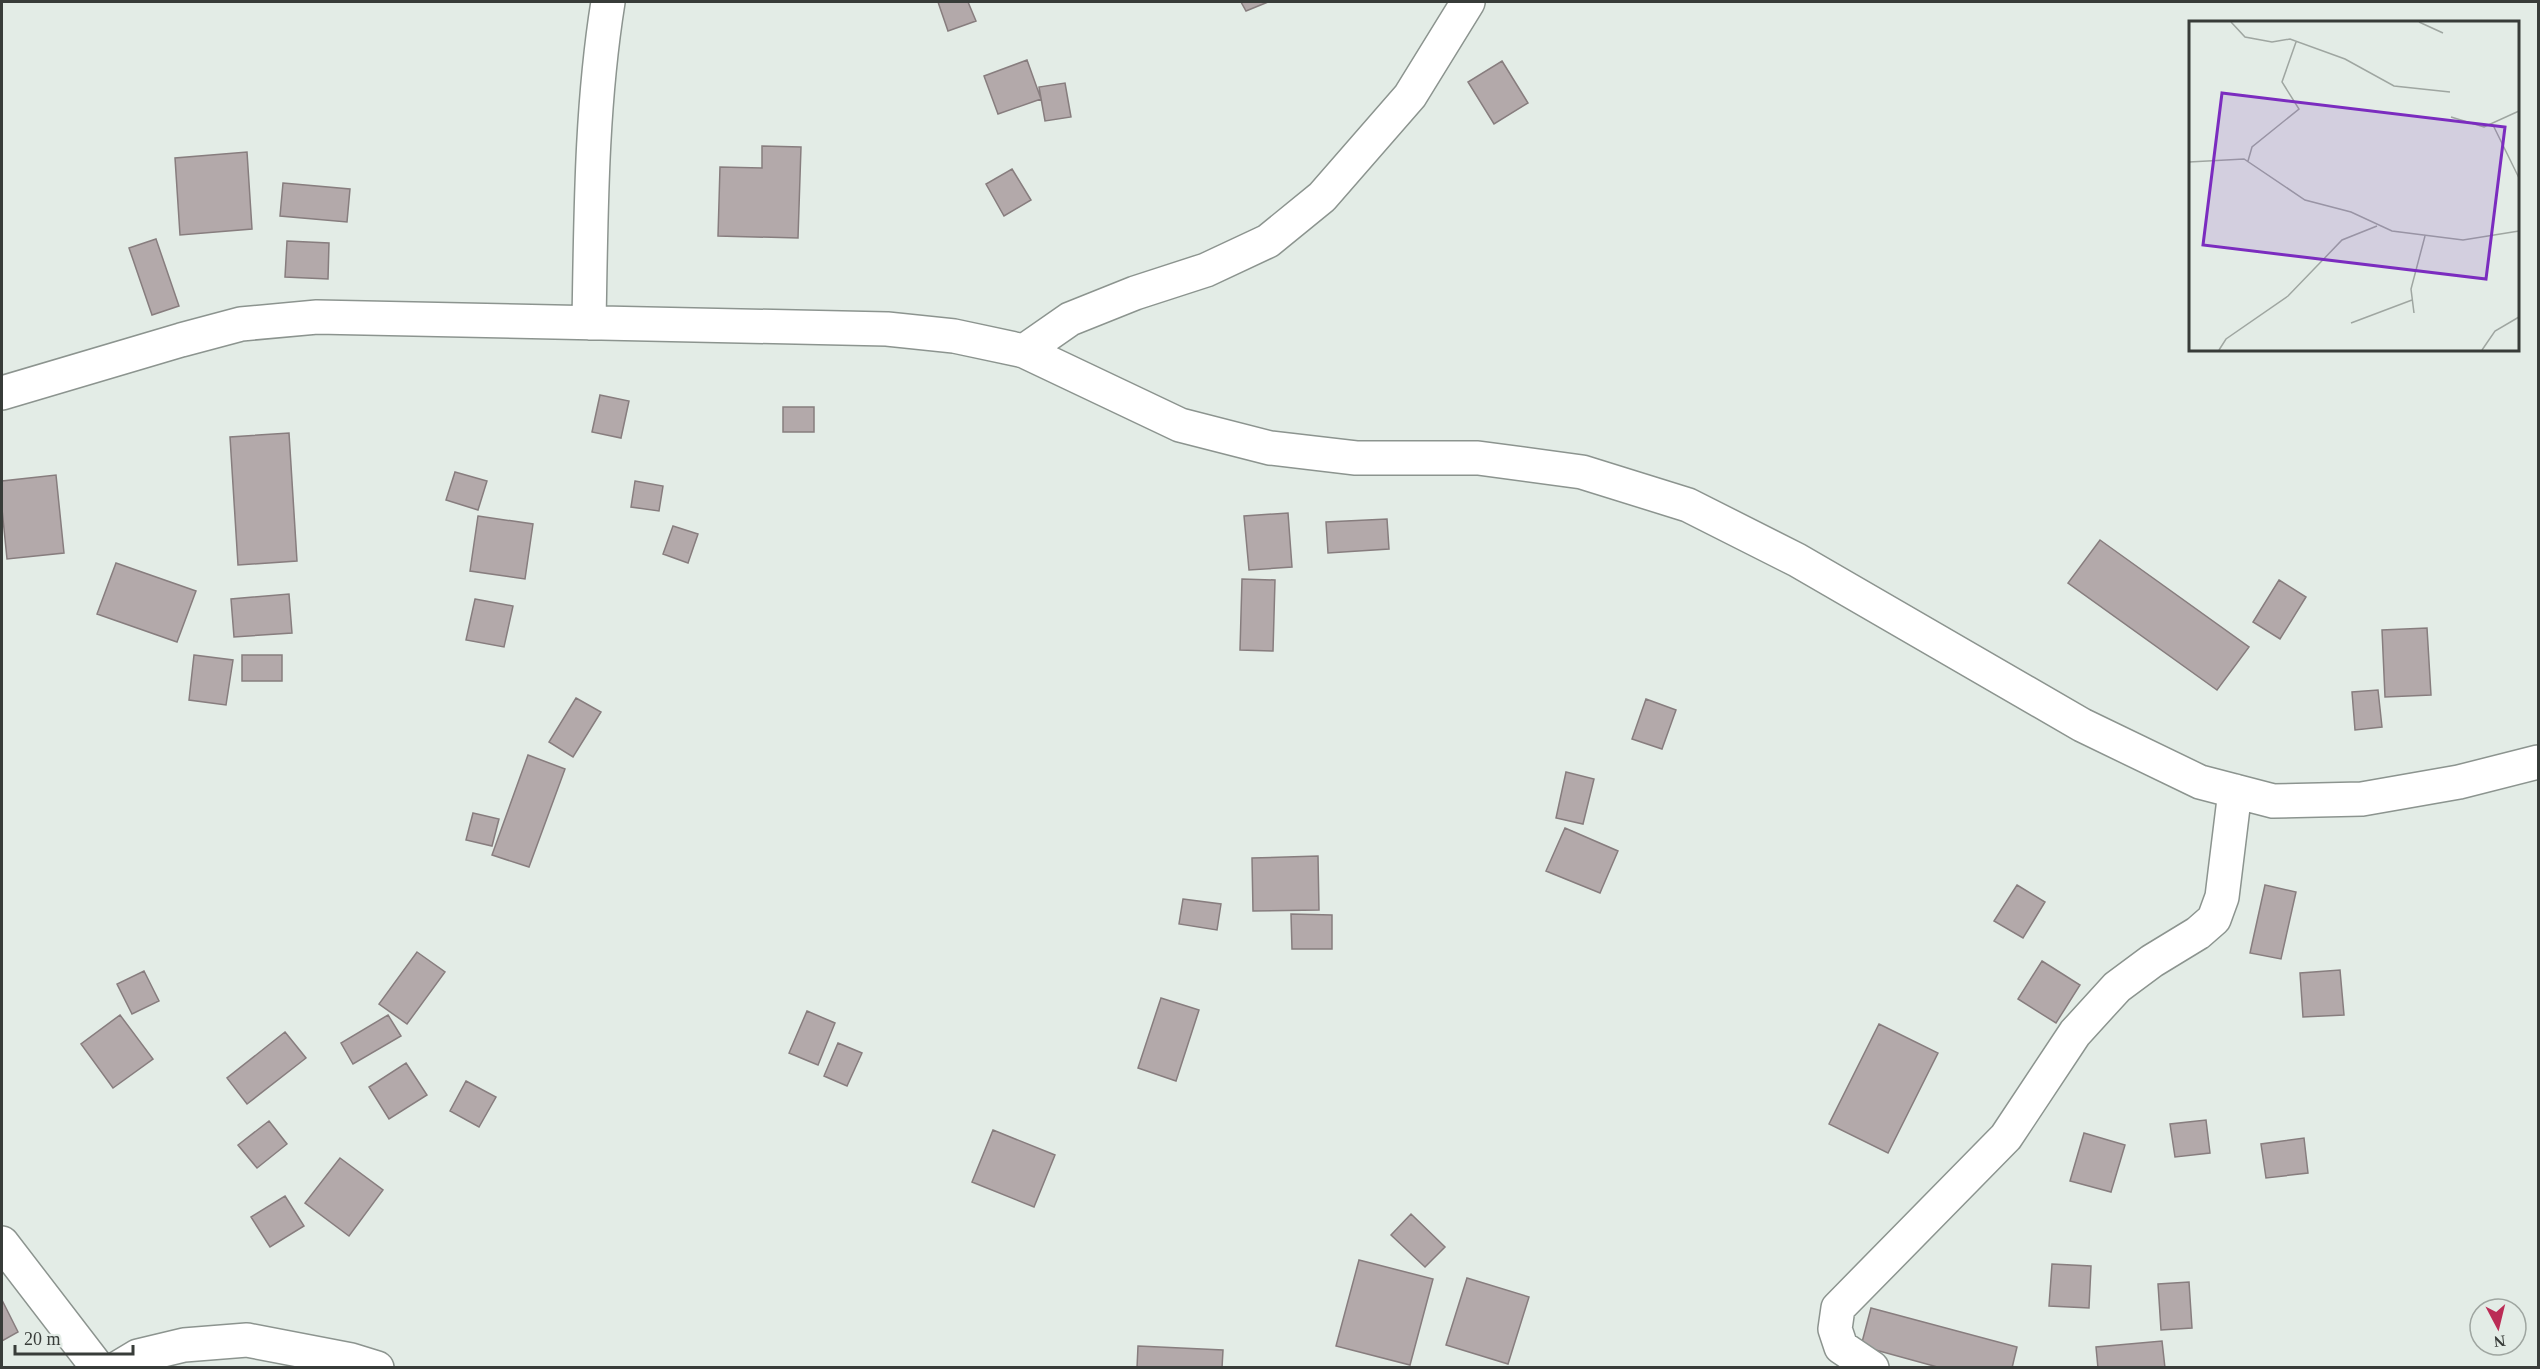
<svg xmlns="http://www.w3.org/2000/svg" width="2540" height="1369" viewBox="0 0 2540 1369" font-family="'Times New Roman',serif">
  <style>
    .building { fill: #b3a9aa; stroke: #877d7e; stroke-width: 1.5 }
    .lines { fill: none; stroke-linecap: round; stroke-linejoin: round }
    .minor-casing { stroke: #8c948f; stroke-width: 36 }
    .minor { stroke: #fff; stroke-width: 33 }
    .inset-road { fill: none; stroke: #9fa6a1; stroke-width: 1.5 }
    .view { fill: #7b2cbf; fill-opacity: 0.15; stroke: #7b2cbf; stroke-width: 3 }
    .inset-edge { fill: none; stroke: #383c39; stroke-width: 3 }
  </style>
  <rect width="100%" height="100%" fill="#e3ece6"/>
  <!-- building -->
  <path class="building" d="M938,2H968L976,21L948,31Z
    M1241,2H1268L1246,11Z
    M1027,60L1041,99L998,114L984,76Z
    M1502,61L1528,103L1494,124L1468,82Z
    M1065,83L1071,117L1045,121L1039,87Z
    M762,146L801,147L798,238L718,236L720,167L762,168Z
    M247,152L252,229L180,235L175,158Z
    M1012,169L1031,200L1004,216L986,184Z
    M283,183L350,189L347,222L280,216Z
    M156,239L179,306L152,315L129,248Z
    M287,241L329,243L328,279L285,277Z
    M600,395L629,401L621,438L592,432Z
    M783,407H814V432H783Z
    M289,433L297,561L238,565L230,437Z
    M455,472L487,481L478,510L446,500Z
    M56,475L64,553L7,559L2,509V481Z
    M635,481L663,486L659,511L631,507Z
    M1288,513L1292,567L1249,570L1244,516Z
    M478,516L533,524L525,579L470,571Z
    M1387,519L1389,549L1328,553L1326,522Z
    M673,526L698,534L688,563L663,554Z
    M2100,540L2249,647L2217,690L2068,583Z
    M116,563L196,591L177,642L97,614Z
    M1242,579L1275,580L1273,651L1240,650Z
    M2279,580L2306,597L2280,639L2253,622Z
    M289,594L292,633L234,637L231,599Z
    M475,599L513,606L504,647L466,640Z
    M2427,628L2431,695L2385,697L2382,630Z
    M194,655L233,660L226,705L189,700Z
    M242,655H282V681H242Z
    M2378,690L2382,727L2355,730L2352,692Z
    M576,698L601,712L573,757L549,742Z
    M1646,699L1676,710L1662,749L1632,739Z
    M528,755L565,769L529,867L492,855Z
    M1566,772L1594,779L1583,824L1556,818Z
    M473,813L499,819L492,846L466,840Z
    M1565,828L1618,851L1600,893L1546,871Z
    M1318,856L1319,910L1253,911L1252,858Z
    M2017,885L2045,902L2023,938L1994,921Z
    M2265,885L2296,892L2281,959L2250,953Z
    M1183,899L1221,904L1217,930L1179,924Z
    M1291,914L1332,915V949H1292Z
    M417,952L445,972L407,1024L379,1004Z
    M2042,961L2080,985L2056,1023L2018,999Z
    M2340,970L2344,1015L2303,1017L2300,973Z
    M144,971L159,1001L132,1014L117,984Z
    M1161,998L1199,1010L1176,1081L1138,1068Z
    M807,1011L835,1023L818,1065L789,1053Z
    M120,1015L153,1059L113,1088L81,1044Z
    M388,1015L401,1036L353,1064L341,1043Z
    M1879,1024L1938,1053L1888,1153L1829,1124Z
    M285,1032L306,1058L247,1104L227,1078Z
    M838,1043L862,1053L847,1086L824,1076Z
    M406,1063L427,1095L389,1119L369,1087Z
    M466,1081L496,1097L479,1127L450,1111Z
    M2206,1120L2210,1153L2175,1157L2170,1124Z
    M269,1121L287,1144L257,1168L238,1145Z
    M993,1130L1055,1155L1034,1207L972,1182Z
    M2084,1133L2125,1145L2111,1192L2070,1181Z
    M2304,1138L2308,1173L2266,1178L2261,1144Z
    M340,1158L383,1190L349,1236L305,1203Z
    M285,1196L304,1226L270,1247L251,1217Z
    M1411,1214L1445,1247L1425,1267L1391,1235Z
    M1359,1260L1433,1279L1410,1365L1336,1346Z
    M2052,1264L2091,1266L2089,1308L2049,1306Z
    M1467,1278L1529,1297L1508,1364L1446,1345Z
    M2189,1282L2192,1328L2161,1330L2158,1284Z
    M2,1300L18,1332L2,1341Z
    M1871,1308L2017,1347L2012,1368H1941L1861,1346Z
    M2162,1341L2165,1368H2098L2096,1347Z
    M1138,1346L1223,1350L1222,1368H1137Z"/>
  <g class="lines">
    <!-- minor casing -->
    <g class="minor-casing">
      <path id="minor" d="M589,323C591,215 591,108 608,2
        M1024,351L1070,319L1135,293L1206,270L1268,241L1322,197L1410,96L1468,2
        M2,393L181,340L241,324L317,317L887,329L954,336L1024,351L1180,425L1270,448L1356,458H1478L1582,472L1688,505L1797,560L2082,725L2200,782L2273,801L2362,799L2459,782L2538,762
        M2,1243L98,1368
        M118,1368L138,1356L184,1345L247,1340L351,1360L377,1368
        M1872,1368L1841,1347L1835,1329L1838,1308L2006,1137L2075,1033L2117,987L2152,961L2198,933L2214,919L2222,897L2235,791"/>
    </g>
    <!-- minor -->
    <use href="#minor" class="minor"/>
  </g>
  <!-- overview -->
  <g transform="translate(2189 21)">
    <rect width="330" height="330" fill="#e3ece6"/>
    <path class="inset-road" d="M42,1L56,16L83,21L101,18L156,38L205,65L261,71M230,1L254,12M262,96L295,106L330,90M304,104L330,157M59,140L63,126L110,88L93,61L107,21M0,141L55,138L116,179L162,191L203,210L274,219L330,210M225,292L222,268L236,215M162,302L223,279M30,329L37,318L99,275L153,219L188,205M293,329L306,310L330,296"/>
    <path class="view" d="M33,72L316,106L297,258L14,224Z"/>
    <rect width="330" height="330" class="inset-edge"/>
  </g>
  <!-- border -->
  <rect width="2540" height="1369" fill="none" stroke="#383c39" stroke-width="6"/>
  <!-- north arrow -->
  <g transform="translate(2498 1327) rotate(173)"><circle r="28" fill="#e3ece6" stroke="#9fa6a1" stroke-width="1.5"/>
  <path d="M0-4.5L10 22L0 15L-10 22Z" fill="#bb2c56"/>
  <text y="-9" font-size="16" font-weight="bold" text-anchor="middle" fill="#383c39">N</text>
  </g>
  <!-- scale -->
  <path d="M15 1345v9h118v-9" fill="none" stroke="#383c39" stroke-width="3"/>
  <text x="24" y="1345" font-size="18" fill="#383c39" stroke="#e3ece6" stroke-width="4.5" paint-order="stroke">20 m</text>
</svg>
